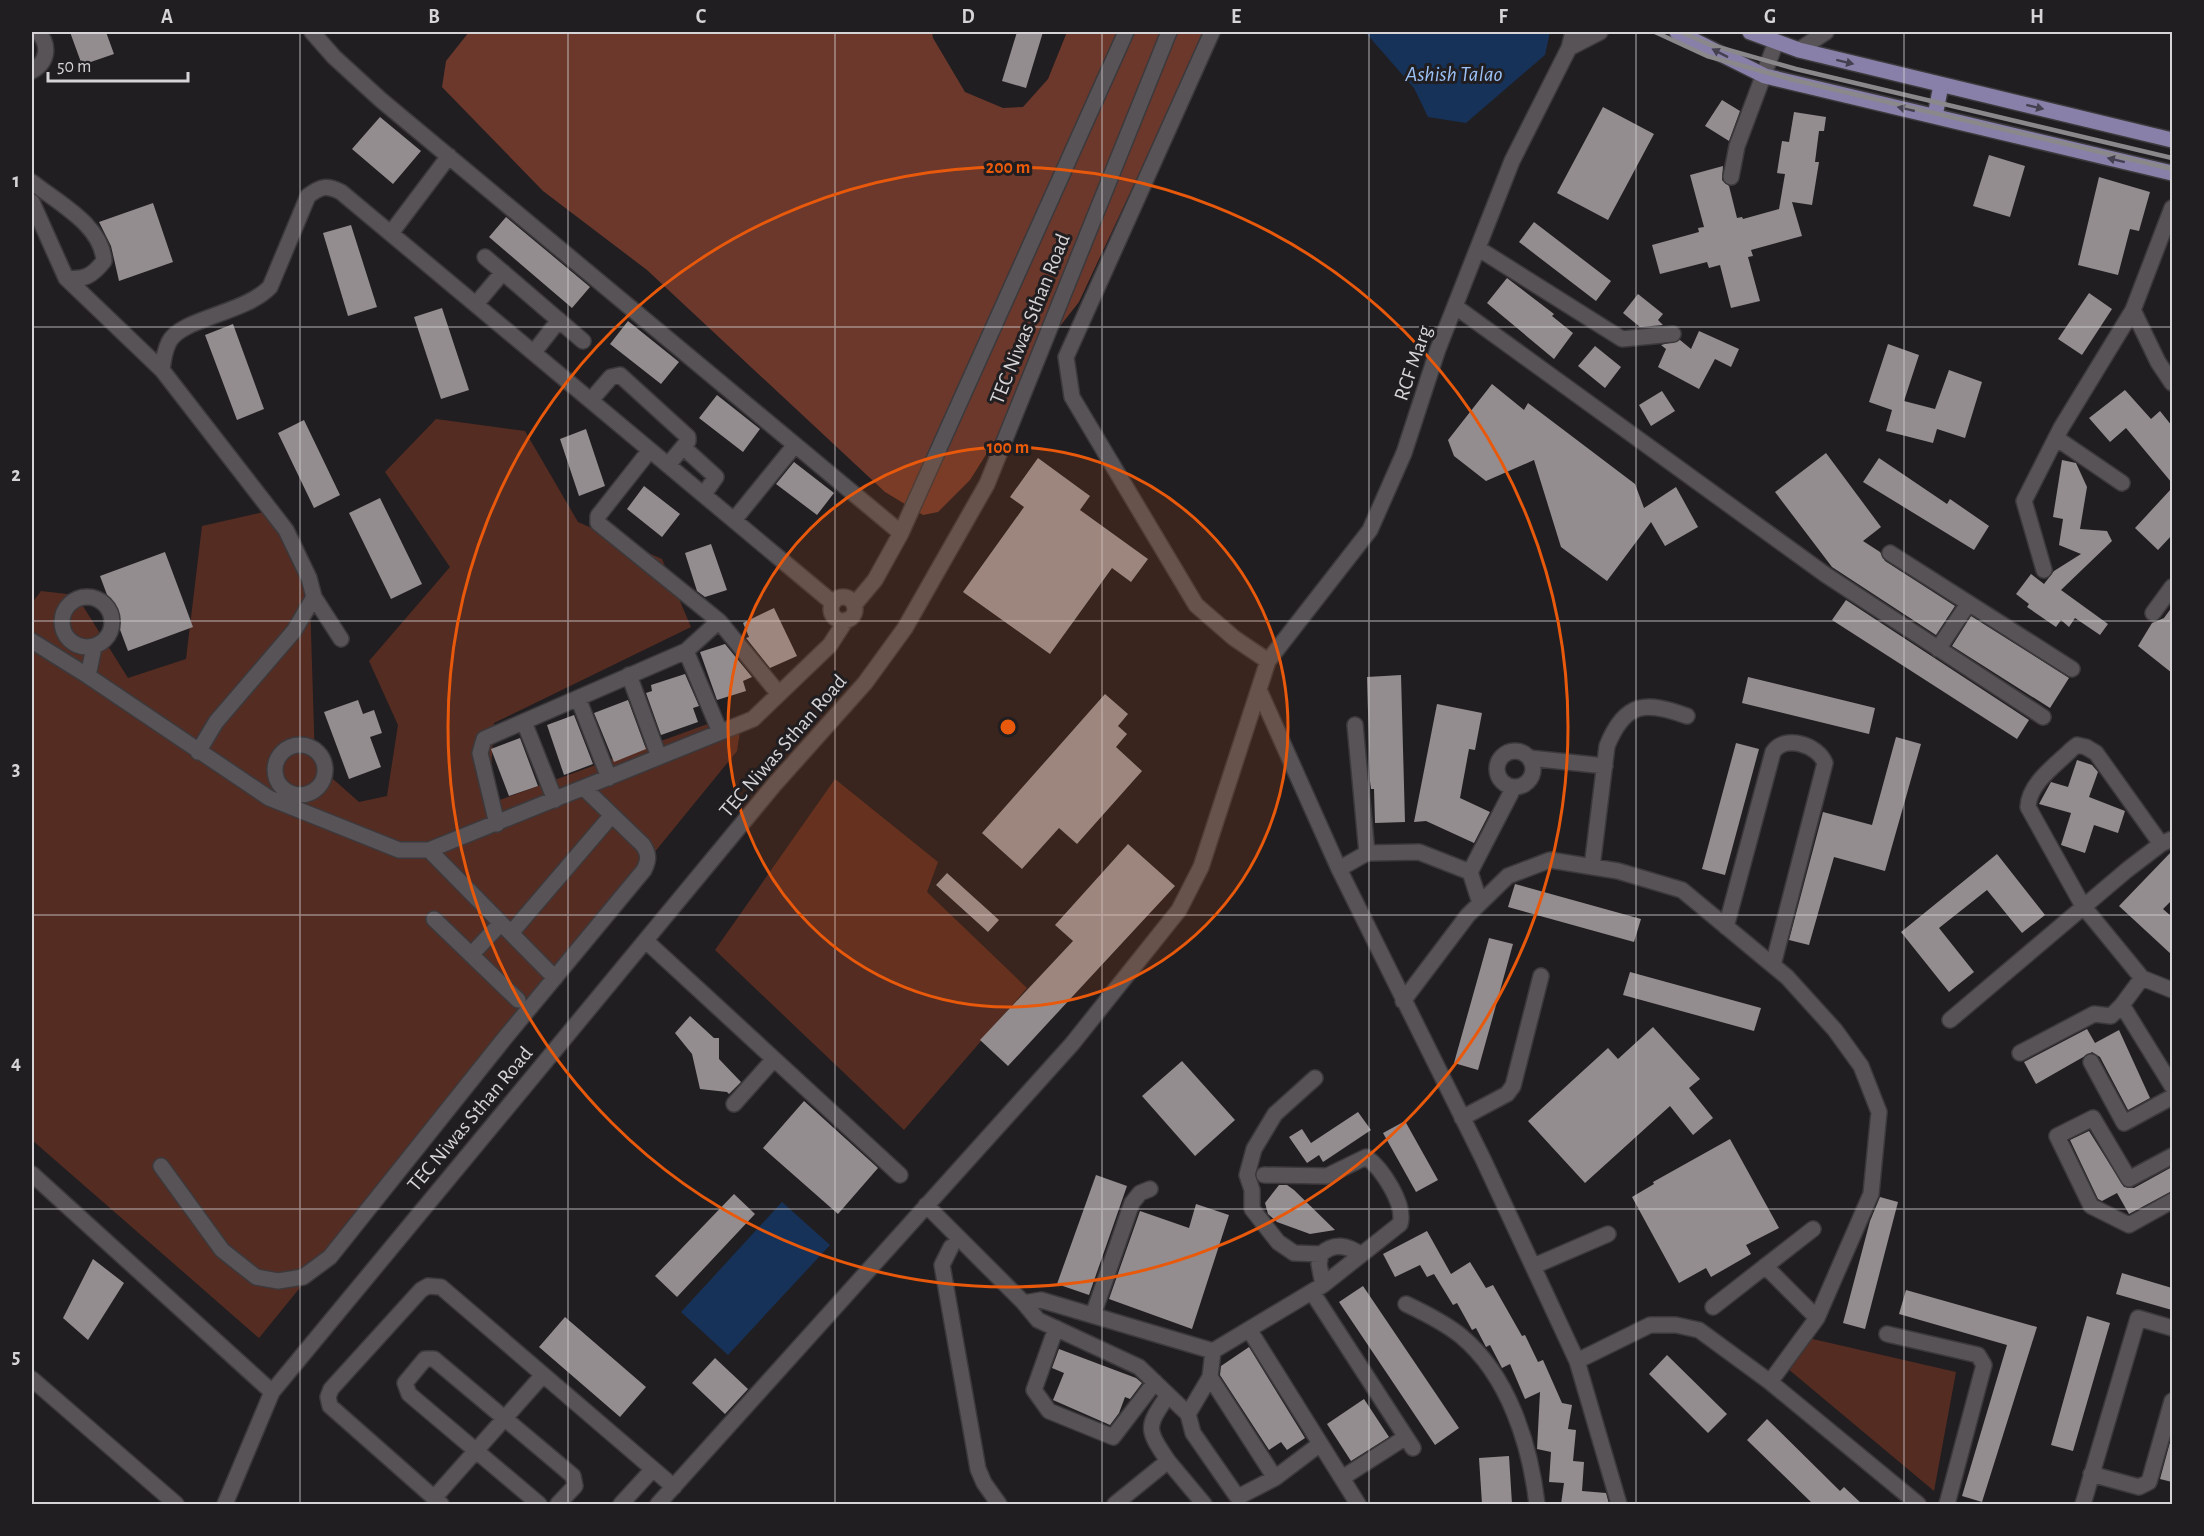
<svg xmlns="http://www.w3.org/2000/svg" width="2204" height="1536" viewBox="0 0 2204 1536" font-family="'Alegreya Sans',sans-serif">
  <style>
    .green { fill: #552c22 }
    .forest { fill: #6c382b }
    .water { fill: #163259 }
    .building { fill: #938d8f }
    .lines { fill: none; stroke-linecap: round; stroke-linejoin: round }
    .minor-casing { stroke: #3c393c; stroke-width: 18 }
    .major-casing { stroke: #3c393c; stroke-width: 18 }
    .minor { stroke: #575356; stroke-width: 15 }
    .major { stroke: #8880a8; stroke-width: 15 }
    .rail { stroke: #8a888a; stroke-width: 4.5 }
    .oneway { fill: #454050 }
    .grid { fill: none; stroke: #d6d4d6; stroke-width: 1.5; stroke-opacity: 0.55 }
    .ring { fill: none; stroke: #e8590c; stroke-width: 3 }
    .labels { text-anchor: middle; dominant-baseline: central; stroke-width: 6; stroke-linejoin: round; paint-order: stroke }
    .street-label { font-size: 21px; fill: #d6d4d6; stroke: #211e21 }
    .water-label { font-size: 22px; font-style: italic; fill: #9cc1f6; stroke: #211e21 }
    .centre { fill: #e8590c; stroke: #211e21; stroke-width: 3 }
    .ring-label { font-size: 18px; text-anchor: middle; font-weight: bold; fill: #e8590c; stroke: #211e21; stroke-width: 6; stroke-linejoin: round; paint-order: stroke }
    .neatline { fill: none; stroke: #d6d4d6; stroke-width: 2 }
    .grid-label { font-size: 20px; text-anchor: middle; font-weight: bold; fill: #d6d4d6 }
  </style>
  <rect width="100%" height="100%" fill="#211e21"/>
  <!-- green -->
  <path class="green" d="M436,419L525,431L578,522L662,559L691,627L494,723L489,804L713,722L741,725L737,751L259,1338L32,1140V603L41,591L76,595L128,678L186,659L202,526L264,512L309,567L315,763L359,802L387,796L398,725L369,661L450,567L385,472Z
    M835,779L938,862L927,892L1027,988L904,1130L715,950Z
    M1804,1337L1956,1372L1934,1491L1781,1363Z"/>
  <!-- forest -->
  <path class="forest" d="M469,32H932L933,38L965,92L1003,108L1023,107L1048,79L1067,32H1205L1079,302L1042,349L1018,404L970,480L938,512L923,515L885,492L647,270L543,191L442,87L446,61Z"/>
  <!-- water -->
  <path class="water" d="M1365,32H1550L1545,55L1466,123L1428,117L1414,88Z
    M782,1202L830,1245L728,1355L681,1312Z"/>
  <!-- building -->
  <path class="building" d="M70,32H106L114,54L82,65Z
    M1017,32H1043L1026,88L1002,81Z
    M1722,100L1740,111L1729,141L1705,126Z
    M1603,107L1654,134L1608,220L1557,193Z
    M1794,112L1826,117L1824,131H1819L1815,162H1819L1812,205L1792,202L1802,236L1751,250L1753,256L1748,257L1760,301L1731,308L1720,265L1709,268L1707,262L1660,274L1652,245L1699,232L1698,228L1704,227L1690,175L1723,166L1722,180L1729,186L1737,218L1742,217L1743,219L1779,209L1785,174L1777,173L1782,141L1789,142Z
    M380,117L421,151L393,184L352,149Z
    M1989,155L2025,166L2010,217L1973,206Z
    M2099,177L2150,192L2139,231L2130,229L2118,275L2078,265Z
    M153,203L173,262L119,281L111,246L99,222Z
    M506,217L590,287L572,308L489,237Z
    M1534,222L1611,281L1596,301L1519,242Z
    M351,225L377,307L348,316L323,233Z
    M1507,278L1554,314L1552,316L1573,333L1554,359L1487,303Z
    M2089,293L2112,309L2082,355L2058,339Z
    M1638,294L1663,314L1658,320L1663,325L1640,327L1623,313Z
    M442,308L469,390L441,399L414,317Z
    M628,321L679,362L661,384L610,344Z
    M233,324L264,409L237,420L205,335Z
    M1699,331L1739,349L1731,367L1715,359L1699,389L1658,367L1666,349L1661,345L1680,340L1691,349Z
    M1888,344L1919,355L1904,401L1935,409L1949,370L1982,382L1965,438L1937,429L1933,443L1886,431L1892,410L1869,402Z
    M1595,346L1621,367L1605,388L1578,366Z
    M1492,384L1524,410L1528,403L1635,484L1644,508L1676,487L1698,527L1665,546L1651,522L1607,581L1561,547L1534,460L1486,481L1454,456L1448,440Z
    M2125,390L2151,419L2160,411L2172,426V483L2126,428L2110,442L2089,418Z
    M1662,391L1675,411L1651,426L1639,405Z
    M717,395L760,429L743,452L699,418Z
    M304,420L340,495L314,508L278,433Z
    M586,429L605,486L579,496L560,439Z
    M1826,453L1881,527L1863,541L1880,552L1885,561L1955,606L1936,635L1832,567L1775,492Z
    M1038,458L1090,496L1080,510L1148,559L1131,582L1112,568L1050,654L963,592L1024,507L1010,497Z
    M1879,458L1947,504L1950,499L1989,526L1974,550L1863,482Z
    M2062,460L2076,463L2087,487L2080,529L2107,531L2112,541L2061,590L2108,624L2100,635L2075,618L2069,627L2061,620L2056,627L2027,607L2029,604L2016,594L2031,574L2044,584L2054,571L2081,554L2059,545L2063,519L2053,517Z
    M794,462L834,493L817,515L776,484Z
    M644,486L680,514L662,537L627,509Z
    M2172,488V535L2158,550L2135,528Z
    M380,498L422,584L391,599L349,513Z
    M711,544L727,590L705,597L697,591L685,553Z
    M165,552L193,627L128,651L100,576Z
    M1846,600L2029,720L2017,739L1832,620Z
    M2172,607V673L2138,646L2152,623L2164,618Z
    M774,608L797,656L770,668L746,638L749,637L743,623Z
    M1971,616L2069,678L2050,708L1952,646Z
    M725,644L752,677L743,681L746,691L717,700L700,652Z
    M685,674L699,706L693,708L698,722L661,735L646,693L652,691L651,685Z
    M1401,675L1405,822L1375,823L1374,789H1371L1370,781L1367,677Z
    M1748,677L1875,708L1869,734L1742,703Z
    M1105,694L1128,714L1118,726L1127,734L1116,747L1142,771L1077,844L1059,828L1022,869L982,833Z
    M358,700L363,714L374,710L382,733L370,737L381,767L349,779L324,712Z
    M628,700L646,749L614,762L594,713Z
    M1437,704L1482,713L1475,750L1469,749L1460,798L1490,812L1474,843L1426,821L1414,822Z
    M574,715L593,764L564,775L547,725Z
    M1896,737L1921,744L1885,871L1834,857L1809,945L1789,940L1823,812L1872,825Z
    M520,738L538,786L509,796L491,749Z
    M1736,743L1759,749L1725,875L1702,869Z
    M2077,760L2092,765L2098,772L2089,797L2125,811L2118,833L2094,825L2085,853L2061,845L2071,813L2039,804L2051,782L2068,787Z
    M1128,844L1175,886L1008,1066L980,1040L1073,941L1055,925Z
    M2172,851V900L2163,909L2172,917V955L2119,906Z
    M1997,854L2045,915L2022,933L1987,890L1939,928L1974,972L1949,992L1901,932Z
    M947,873L999,920L988,932L936,885Z
    M1515,884L1641,919L1634,942L1508,907Z
    M1489,938L1513,944L1478,1070L1454,1063Z
    M1630,972L1761,1008L1754,1031L1623,995Z
    M690,1016L714,1038H719V1059L741,1082L729,1094L727,1092L700,1089L692,1054L675,1033Z
    M1653,1027L1700,1079L1689,1088L1713,1118L1693,1135L1670,1106L1585,1183L1528,1121L1608,1048L1618,1059Z
    M2087,1029L2095,1043L2119,1030L2150,1098L2128,1110L2100,1057L2092,1052L2036,1084L2024,1062Z
    M1182,1061L1235,1120L1195,1156L1142,1096Z
    M804,1101L878,1168L838,1214L763,1148Z
    M1358,1112L1371,1130L1323,1162L1319,1155L1307,1163L1289,1137L1302,1129L1311,1143Z
    M1405,1121L1438,1180L1416,1192L1383,1133Z
    M2089,1131L2124,1187L2134,1188L2172,1167V1191L2129,1214L2117,1193L2102,1201L2098,1199L2070,1140Z
    M1730,1139L1779,1228L1746,1245L1751,1254L1711,1277L1706,1268L1679,1283L1632,1197L1654,1184L1653,1182Z
    M1096,1175L1127,1186L1089,1295L1057,1284Z
    M1279,1185H1287L1294,1190L1335,1230L1310,1234L1277,1222L1268,1214L1265,1203Z
    M734,1194L755,1214L677,1297L655,1276Z
    M1880,1197L1898,1202L1865,1329L1843,1323L1870,1221Z
    M1196,1204L1229,1215L1192,1329L1109,1299L1140,1211L1189,1228Z
    M1427,1231L1451,1274L1470,1262L1486,1288L1493,1285L1522,1336L1525,1335L1538,1362L1543,1360L1562,1403L1572,1405L1568,1429L1576,1430L1573,1461L1584,1462L1582,1491L1606,1493L1609,1504H1561L1564,1483L1549,1482L1551,1452L1537,1449L1540,1392L1525,1399L1510,1364L1502,1368L1490,1345L1486,1347L1476,1328L1472,1330L1457,1303L1453,1305L1434,1274L1427,1277L1420,1265L1395,1277L1383,1254Z
    M93,1259L124,1283L88,1340L63,1318Z
    M2122,1273L2172,1288V1310L2116,1294Z
    M1363,1286L1459,1428L1435,1445L1339,1302Z
    M1906,1290L2037,1327L1982,1502L1962,1496L2007,1345L1899,1314Z
    M2087,1316L2110,1323L2073,1451L2051,1445Z
    M565,1317L646,1387L620,1417L539,1347Z
    M1249,1347L1305,1438L1287,1450L1281,1442L1269,1450L1220,1375L1221,1366Z
    M1059,1349L1136,1378L1142,1383L1130,1399L1125,1397L1119,1413L1110,1425L1053,1400L1064,1373L1052,1368Z
    M1667,1355L1727,1414L1708,1433L1649,1374Z
    M715,1358L748,1389L725,1414L692,1383Z
    M1364,1399L1389,1437L1351,1461L1327,1424Z
    M1767,1419L1840,1491L1844,1487L1862,1504H1813L1747,1440Z
    M2172,1435V1482L2160,1479Z
    M1509,1456L1512,1504H1482L1479,1458Z"/>
  <g class="lines">
    <!-- minor casing -->
    <g class="minor-casing">
      <path id="minor" d="M312,32L334,57L381,100L901,533
        M1212,32L1066,357L1072,397L1196,605L1234,638L1268,661
        M1569,48L1600,32
        M1799,50L1826,32
        M32,71C48,62 50,45 38,32
        M1731,177L1737,146L1776,42
        M32,182C58,203 102,225 104,261C92,276 85,280 66,278
        M32,202L66,278L162,370L286,530L309,578L314,597L294,631L216,722L198,752
        M391,233L449,156
        M1479,249L1622,339L1673,334
        M485,257L583,341
        M476,304L503,272
        M1456,307L1826,575L2043,717
        M2133,310L2158,362L2172,383
        M534,352L559,320
        M162,370C163,361 165,350 169,342C181,318 244,314 270,287L308,196C321,186 327,185 341,192L833,603
        M591,400L611,377L620,375L688,437V441L668,465
        M2056,438L2122,483
        M683,447L716,477L704,494
        M734,520L795,445
        M1890,553L2072,669
        M2044,570L2024,501L2061,428L2133,310L2172,208
        M62 622a25 25 0 1 1 50 0a25 25 0 1 1-50 0Z
        M314,597L341,639
        M831 609a12 12 0 1 1 24 0a12 12 0 1 1-24 0Z
        M854,605L875,580L901,533L1126,32
        M2153,613L2172,587
        M719,621L779,694
        M32,641L88,676L269,798L399,850H429L753,719L830,645L846,620
        M1938,649L1968,604
        M686,651L720,732
        M629,675L659,757
        M88,676L94,647
        M1259,690L1339,869L1483,1159L1577,1361L1619,1504
        M578,698L609,778
        M524,722L555,800
        M1355,725L1367,853L1419,852L1470,872
        M275 770a25 25 0 1 1 50 0a25 25 0 1 1-50 0Z
        M1497 769a18 18 0 1 1 36 0a18 18 0 1 1-36 0Z
        M1530,758L1605,766
        M497,824L480,753L484,739L686,651L719,621L598,523V516L650,450
        M2161,844L2096,753L2086,747L2077,745L2072,749C2056,765 2029,783 2028,807L2083,906L2142,978L2122,1005L2172,1086
        M429,850L555,978
        M1592,867L1607,746C1625,701 1646,701 1687,716
        M1339,869L1367,853
        M1480,903L1470,872L1514,787
        M434,919L518,1000
        M1726,927L1773,752C1785,734 1818,745 1825,763L1773,965
        M511,933L612,815
        M646,941L900,1175
        M471,955L501,923
        M2142,978L2172,990
        M1403,1001L1468,915L1508,876L1550,860L1618,871L1682,890L1787,977L1835,1030L1861,1066L1879,1112L1871,1194L1817,1318L1770,1382
        M1950,1020L2127,870L2161,844L2172,839
        M2020,1053L2094,1014L2111,1016L2122,1005
        M2091,1062L2124,1123L2172,1097
        M1315,1078L1275,1114L1254,1149L1247,1175L1252,1190V1209L1278,1242L1294,1253L1321,1254L1319,1264L1323,1285
        M734,1104L774,1059
        M1462,1118L1507,1094L1513,1086L1541,976
        M2172,1156L2129,1179L2093,1118L2057,1136L2091,1206L2129,1225L2172,1201
        M161,1166L222,1250L256,1277L278,1281L303,1277L330,1257L504,1039L644,870C649,860 649,854 643,845L584,788
        M32,1174L272,1392L225,1504
        M926,1205L1024,1303L1038,1320L1139,1367L1188,1414L1210,1377L1213,1351L1323,1285L1400,1224C1406,1205 1382,1168 1366,1157L1327,1176L1264,1175
        M951,1247L942,1265L978,1469L984,1483L999,1504
        M1321,1254C1334,1242 1348,1245 1361,1255
        M1534,1266L1608,1234
        M1765,1266L1817,1318
        M1312,1292L1413,1448
        M1024,1303L1041,1300L1213,1351
        M1406,1304C1425,1313 1445,1323 1461,1336C1509,1376 1530,1445 1537,1504
        M1713,1307L1813,1229
        M1093,1315L1132,1203L1140,1193L1150,1189
        M1056,1328L1034,1390L1049,1411L1113,1437L1155,1382
        M1250,1331L1358,1504
        M1887,1334L1978,1355L1984,1365L1947,1504
        M1577,1361L1650,1325H1676L1699,1330L1770,1382L1918,1504
        M1210,1377L1275,1478L1320,1444
        M32,1379L176,1504
        M272,1392L774,785L865,683L905,628L987,484L1169,32
        M1188,1414L1193,1433L1236,1495H1242L1275,1478
        M1168,1461L1204,1504
        M2091,1474L2139,1487L2149,1482L2172,1401
        M1342,1478L1406,1437
        M434,1498L543,1375
        M441,1504L330,1406L328,1397L331,1389L421,1290L428,1286L441,1287L674,1487
        M539,1504L409,1394L405,1383L425,1359H434L573,1476L575,1486L558,1504
        M621,1504L653,1469
        M658,1504L1072,1044L1179,910L1201,867L1268,661L1370,530L1404,453L1438,349L1512,161L1569,48L1573,32
        M1115,1504L1168,1461C1146,1428 1146,1428 1168,1395
        M2083,1504L2138,1318L2172,1328"/>
    </g>
    <!-- major casing -->
    <g class="major-casing">
      <path id="major" d="M1677,32L1765,76L2172,173
        M1750,32L1799,50L2172,140
        M1935,116L1941,85"/>
    </g>
    <!-- minor -->
    <use href="#minor" class="minor"/>
    <!-- major -->
    <use href="#major" class="major"/>
    <!-- rail -->
    <path class="rail" d="M1655,32L1707,56L1794,80L2172,169
      M1681,32L1711,45L1796,69L2172,158"/>
  </g>
  <!-- one-way arrows -->
  <defs><path id="oneway-solid" d="M-6-.8H1V-3.2L6.5 0L1 3.2V.8H-6Z" transform="scale(1.5)"/></defs>
  <g class="oneway">
    <use href="#oneway-solid" transform="translate(1720 53) rotate(-153)"/>
    <use href="#oneway-solid" transform="translate(1845 62) rotate(14)"/>
    <use href="#oneway-solid" transform="translate(2035 107) rotate(14)"/>
    <use href="#oneway-solid" transform="translate(1906 109) rotate(-167)"/>
    <use href="#oneway-solid" transform="translate(2116 160) rotate(-166)"/>
  </g>
  <!-- grid -->
  <path class="grid" d="M300,32V1504M568,32V1504M835,32V1504M1102,32V1504M1369,32V1504M1636,32V1504M1904,32V1504M32,327H2172M32,621H2172M32,915H2172M32,1209H2172"/>
  <!-- distance rings -->
  <circle cx="1008" cy="727" r="280" fill="#e8590c" fill-opacity=".12"/>
  <g class="ring">
    <circle cx="1008" cy="727" r="280"/>
    <circle cx="1008" cy="727" r="560"/>
  </g>
  <g class="labels">
    <!-- street labels -->
    <g class="street-label">
      <text transform="translate(1030 319) rotate(-68)">TEC Niwas Sthan Road</text>
      <text transform="translate(1413 363) rotate(-71)">RCF Marg</text>
      <text transform="translate(783 746) rotate(-49)">TEC Niwas Sthan Road</text>
      <text transform="translate(470 1119) rotate(-50)">TEC Niwas Sthan Road</text>
    </g>
    <!-- water labels -->
    <g class="water-label">
      <text x="1454" y="74">Ashish Talao</text>
    </g>
  </g>
  <circle cx="1008" cy="727" r="9" class="centre"/>
  <g class="ring-label">
    <text x="1008" y="173">200 m</text>
    <text x="1008" y="453">100 m</text>
  </g>
  <!-- border -->
  <rect width="2204" height="1536" fill="none" stroke="#211e21" stroke-width="66"/>
  <!-- scale -->
  <path d="M48 72v9h140v-9" fill="none" stroke="#d6d4d6" stroke-width="3"/>
  <text x="57" y="72" font-size="18" fill="#d6d4d6" stroke="#211e21" stroke-width="4.5" paint-order="stroke">50 m</text>
  <rect x="33" y="33" width="2138" height="1470" class="neatline"/>
  <g class="grid-label">
    <text x="167" y="23">A</text>
    <text x="434" y="23">B</text>
    <text x="701" y="23">C</text>
    <text x="968" y="23">D</text>
    <text x="1236" y="23">E</text>
    <text x="1503" y="23">F</text>
    <text x="1770" y="23">G</text>
    <text x="2037" y="23">H</text>
    <text x="16" y="187">1</text>
    <text x="16" y="481">2</text>
    <text x="16" y="775">3</text>
    <text x="16" y="1069">4</text>
    <text x="16" y="1363">5</text>
  </g>
</svg>
